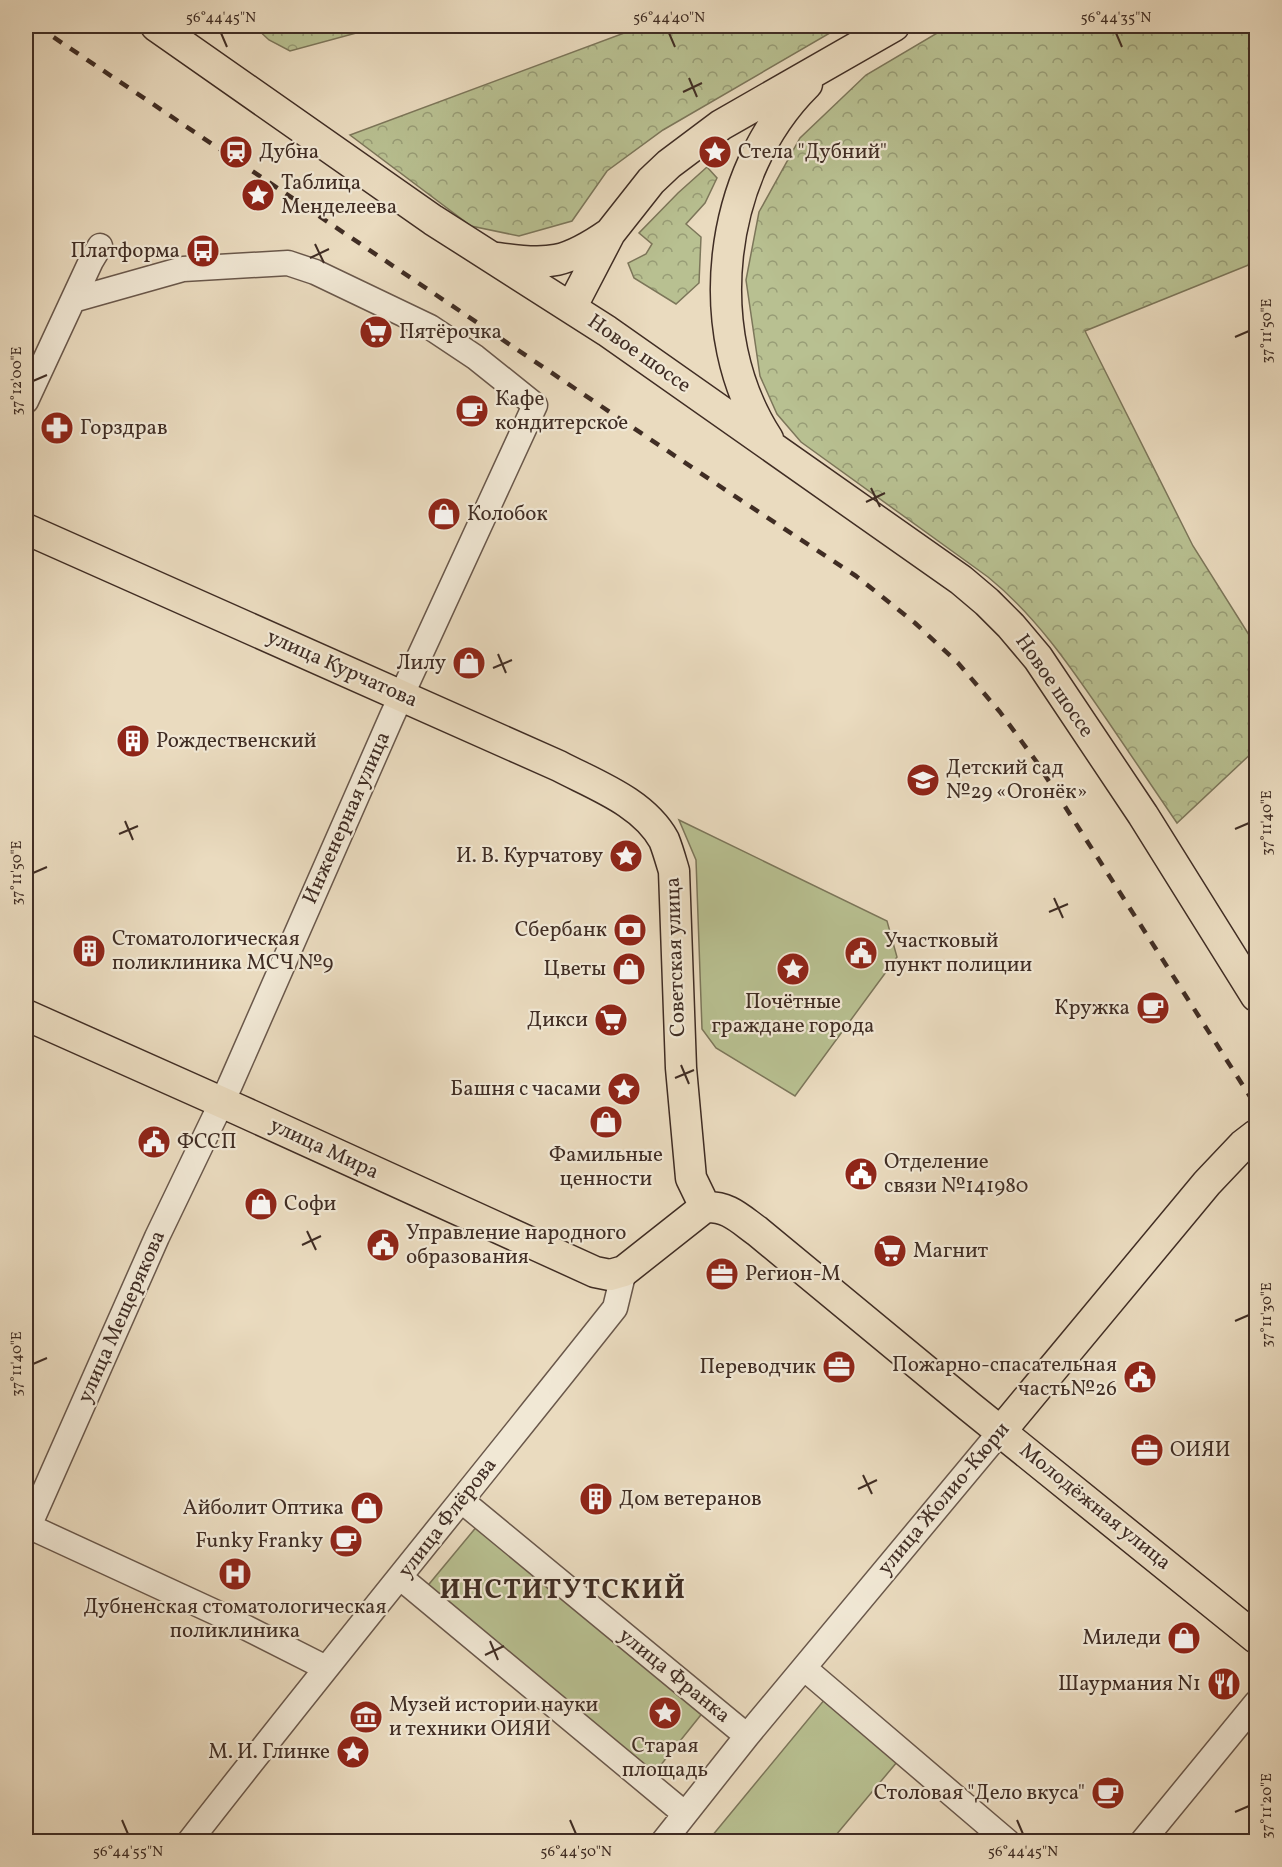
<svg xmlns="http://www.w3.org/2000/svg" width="1282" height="1867" viewBox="0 0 1282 1867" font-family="Vollkorn,serif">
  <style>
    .forest { fill: url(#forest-crowns); stroke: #7c765a; stroke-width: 1.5 }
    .park { fill: #b8c091; stroke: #7c765a; stroke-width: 1.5 }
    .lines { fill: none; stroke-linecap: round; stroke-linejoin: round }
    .minor-casing { stroke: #6a584b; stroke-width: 27 }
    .major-casing { stroke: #402d24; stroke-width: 33 }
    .minor { stroke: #f1e8d5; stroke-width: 24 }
    .major { stroke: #eadbbf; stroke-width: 30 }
    .rail { stroke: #402d24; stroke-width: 4.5; stroke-dasharray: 10 10; stroke-linecap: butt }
    .ticks { fill: none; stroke: #402d24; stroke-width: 2 }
    .labels { text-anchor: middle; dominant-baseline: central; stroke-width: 4.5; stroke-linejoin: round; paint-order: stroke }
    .poi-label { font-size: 21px; fill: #402d24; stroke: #f1e8d5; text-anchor: start }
    .street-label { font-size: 21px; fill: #402d24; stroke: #f1e8d5 }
    .district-label { font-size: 27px; font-weight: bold; letter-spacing: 1.5px; fill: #402d24; stroke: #f1e8d5 }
    .neatline { fill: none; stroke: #402d24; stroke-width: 2 }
    .ticks-label { font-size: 15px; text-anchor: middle; fill: #402d24 }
  </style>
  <defs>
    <pattern id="forest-crowns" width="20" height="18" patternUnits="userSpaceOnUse" patternTransform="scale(1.5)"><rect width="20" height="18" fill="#b8c091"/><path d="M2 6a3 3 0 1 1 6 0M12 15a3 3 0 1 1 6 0" fill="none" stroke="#979c76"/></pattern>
  </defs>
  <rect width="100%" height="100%" fill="#eadbbf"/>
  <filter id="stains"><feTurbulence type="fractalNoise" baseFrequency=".00333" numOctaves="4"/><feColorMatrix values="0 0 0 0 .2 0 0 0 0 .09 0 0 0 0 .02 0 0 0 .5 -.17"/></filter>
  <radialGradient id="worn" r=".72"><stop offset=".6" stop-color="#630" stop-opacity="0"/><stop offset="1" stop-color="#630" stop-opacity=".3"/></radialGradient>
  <!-- forest -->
  <path class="forest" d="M254,26H382L290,51L269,40Z
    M643,26H842L663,130L607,171L572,221L519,236L471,226L350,135Z
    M949,26H1256V262L1085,331L1193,546L1256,646V749L1177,823C1153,788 1129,752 1105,717C1070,666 1036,616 988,577L801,442L777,414L760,376L746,280L759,212L800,138L866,75Z
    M707,167L717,178L705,203L686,224L701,237L699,283L676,304L634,278L628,263L646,254L652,244L639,233L678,193Z"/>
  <!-- park -->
  <path class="park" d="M679,820L887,921L897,957L795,1096L716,1048L702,1029L696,860Z
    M478,1525L704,1711L652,1776L425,1589Z
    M825,1699L897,1762L831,1841L707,1842Z"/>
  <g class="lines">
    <!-- minor casing -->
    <g class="minor-casing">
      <path id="minor" d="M26,401L91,261L100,246
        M462,1501L747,1736
        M26,1525L219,1614L326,1668
        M26,1533L157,1237L230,1085L392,716L535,405L475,357L430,327L315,272L288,263L183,269L73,300
        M401,1578L685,1814
        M804,1668L1008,1842
        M189,1842C329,1662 474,1486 615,1308L624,1271
        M663,1842L747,1736L1001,1431
        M1142,1842L1256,1703"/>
    </g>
    <!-- major casing -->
    <g class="major-casing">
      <path id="major" d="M156,26L433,220L607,331L961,580L987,602L1011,626L1038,658L1143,815L1256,996
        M498,258C549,266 567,263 610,233
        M571,308L610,233L651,181L669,164L721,125L894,26
        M768,439C699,333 717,173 807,84
        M26,529L559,766C595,785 643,802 664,840C668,850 671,861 674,871L681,1068L691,1178L705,1207
        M26,1015L239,1110L595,1272L610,1275L624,1271L705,1207
        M705,1207C728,1206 739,1218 757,1231L970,1407L1256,1638
        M1001,1431L1207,1183L1243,1145L1256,1135"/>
    </g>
    <!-- minor -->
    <use href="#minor" class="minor"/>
    <!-- major -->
    <use href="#major" class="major"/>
    <!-- rail -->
    <path class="rail" d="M37,26L730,493L856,576L915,623L958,663L1000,712L1036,761L1256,1106"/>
  </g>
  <!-- ticks -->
  <path class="ticks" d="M221,33L227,47M669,33L675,47M1116,33L1122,47M689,78L697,97M683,92L702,83M315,244L324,263M310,258L329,249M1235,337L1249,331M33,381L47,375M871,488L880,507M866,502L885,493M498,654L506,673M493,668L512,660M125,821L133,840M1235,829L1249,823M119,834L138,826M33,873L47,867M1054,898L1063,918M1049,912L1068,904M681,1065L689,1084M675,1078L694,1070M307,1231L316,1250M302,1245L321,1236M1235,1321L1249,1315M33,1364L47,1358M863,1475L872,1494M858,1489L877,1480M490,1641L498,1660M485,1655L504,1646M1235,1812L1249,1806M122,1820L128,1834M570,1820L576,1834M1017,1820L1023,1834"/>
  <!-- icons -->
  <defs>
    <g id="station-disc" transform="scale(1.725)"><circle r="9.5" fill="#8f2418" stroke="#f1e8d5"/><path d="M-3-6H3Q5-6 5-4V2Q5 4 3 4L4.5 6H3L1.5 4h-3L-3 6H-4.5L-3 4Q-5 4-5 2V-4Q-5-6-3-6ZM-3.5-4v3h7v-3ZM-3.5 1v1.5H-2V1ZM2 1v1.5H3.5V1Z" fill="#fff"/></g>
    <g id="sight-disc" transform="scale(1.725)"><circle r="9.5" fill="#8f2418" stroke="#f1e8d5"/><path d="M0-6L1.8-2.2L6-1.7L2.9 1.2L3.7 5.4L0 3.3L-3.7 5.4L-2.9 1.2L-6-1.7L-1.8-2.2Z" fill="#fff"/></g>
    <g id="bus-disc" transform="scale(1.725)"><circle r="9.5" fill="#8f2418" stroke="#f1e8d5"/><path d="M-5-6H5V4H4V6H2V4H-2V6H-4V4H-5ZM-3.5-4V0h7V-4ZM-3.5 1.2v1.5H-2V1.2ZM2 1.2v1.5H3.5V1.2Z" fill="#fff"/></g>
    <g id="supermarket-disc" transform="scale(1.725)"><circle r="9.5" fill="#8f2418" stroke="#f1e8d5"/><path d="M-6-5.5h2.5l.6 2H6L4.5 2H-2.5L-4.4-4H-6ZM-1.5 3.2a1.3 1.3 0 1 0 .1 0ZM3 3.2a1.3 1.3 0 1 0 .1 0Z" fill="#fff"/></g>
    <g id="cafe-disc" transform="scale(1.725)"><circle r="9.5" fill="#8f2418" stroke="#f1e8d5"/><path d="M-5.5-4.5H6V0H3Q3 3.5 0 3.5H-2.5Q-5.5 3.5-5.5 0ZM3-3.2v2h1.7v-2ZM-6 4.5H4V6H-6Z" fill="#fff"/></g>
    <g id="pharmacy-disc" transform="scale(1.725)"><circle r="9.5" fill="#8f2418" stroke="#f1e8d5"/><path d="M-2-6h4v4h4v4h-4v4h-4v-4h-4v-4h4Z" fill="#fff"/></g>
    <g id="shop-disc" transform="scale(1.725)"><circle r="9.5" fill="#8f2418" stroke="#f1e8d5"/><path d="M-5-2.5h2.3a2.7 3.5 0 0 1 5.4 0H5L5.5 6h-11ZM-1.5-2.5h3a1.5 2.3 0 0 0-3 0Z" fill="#fff"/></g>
    <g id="building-disc" transform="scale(1.725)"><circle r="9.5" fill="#8f2418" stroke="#f1e8d5"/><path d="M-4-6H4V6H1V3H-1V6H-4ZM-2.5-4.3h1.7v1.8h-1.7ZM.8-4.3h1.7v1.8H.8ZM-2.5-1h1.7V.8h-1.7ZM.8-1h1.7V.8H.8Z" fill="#fff"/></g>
    <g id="school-disc" transform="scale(1.725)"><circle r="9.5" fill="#8f2418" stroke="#f1e8d5"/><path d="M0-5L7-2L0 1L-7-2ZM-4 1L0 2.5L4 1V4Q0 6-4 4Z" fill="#fff"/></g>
    <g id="bank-disc" transform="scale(1.725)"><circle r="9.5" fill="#8f2418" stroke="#f1e8d5"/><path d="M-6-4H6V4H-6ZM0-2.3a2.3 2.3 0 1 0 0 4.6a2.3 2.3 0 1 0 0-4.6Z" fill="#fff"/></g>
    <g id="civic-disc" transform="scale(1.725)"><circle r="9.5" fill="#8f2418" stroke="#f1e8d5"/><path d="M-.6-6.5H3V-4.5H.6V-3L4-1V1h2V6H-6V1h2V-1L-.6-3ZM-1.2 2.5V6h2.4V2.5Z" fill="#fff"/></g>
    <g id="office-disc" transform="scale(1.725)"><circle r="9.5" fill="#8f2418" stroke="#f1e8d5"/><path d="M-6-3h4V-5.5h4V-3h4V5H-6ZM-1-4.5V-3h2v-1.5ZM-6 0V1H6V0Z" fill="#fff"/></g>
    <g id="hospital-disc" transform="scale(1.725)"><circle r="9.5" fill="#8f2418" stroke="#f1e8d5"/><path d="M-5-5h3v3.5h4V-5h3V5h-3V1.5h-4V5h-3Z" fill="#fff"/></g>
    <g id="restaurant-disc" transform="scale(1.725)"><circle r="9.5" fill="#8f2418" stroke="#f1e8d5"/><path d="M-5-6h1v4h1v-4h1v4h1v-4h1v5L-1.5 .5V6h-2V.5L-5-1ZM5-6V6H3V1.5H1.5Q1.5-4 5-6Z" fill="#fff"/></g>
    <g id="museum-disc" transform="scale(1.725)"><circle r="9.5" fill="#8f2418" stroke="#f1e8d5"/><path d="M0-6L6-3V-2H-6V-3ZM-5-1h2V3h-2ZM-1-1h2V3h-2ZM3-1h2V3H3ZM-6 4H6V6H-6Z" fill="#fff"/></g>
  </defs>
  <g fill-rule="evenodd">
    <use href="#station-disc" x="236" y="152"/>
    <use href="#sight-disc" x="715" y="152"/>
    <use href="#sight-disc" x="258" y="195"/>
    <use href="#bus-disc" x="203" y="251"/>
    <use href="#supermarket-disc" x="376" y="332"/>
    <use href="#cafe-disc" x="472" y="411"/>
    <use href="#pharmacy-disc" x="57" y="428"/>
    <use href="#shop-disc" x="444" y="514"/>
    <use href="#shop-disc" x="469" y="663"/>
    <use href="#building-disc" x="133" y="741"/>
    <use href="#school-disc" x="923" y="780"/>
    <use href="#sight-disc" x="626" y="856"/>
    <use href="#bank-disc" x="630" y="930"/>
    <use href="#building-disc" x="89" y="951"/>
    <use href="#civic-disc" x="861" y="953"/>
    <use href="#shop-disc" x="629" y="969"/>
    <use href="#sight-disc" x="793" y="969"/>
    <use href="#cafe-disc" x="1153" y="1008"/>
    <use href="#supermarket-disc" x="611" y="1020"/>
    <use href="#sight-disc" x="624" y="1089"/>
    <use href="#shop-disc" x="606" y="1122"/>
    <use href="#civic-disc" x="154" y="1142"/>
    <use href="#civic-disc" x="861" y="1174"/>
    <use href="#shop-disc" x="261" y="1204"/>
    <use href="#civic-disc" x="383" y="1245"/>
    <use href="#supermarket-disc" x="890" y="1251"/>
    <use href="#office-disc" x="722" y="1274"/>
    <use href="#office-disc" x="839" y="1367"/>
    <use href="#civic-disc" x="1140" y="1377"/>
    <use href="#office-disc" x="1147" y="1450"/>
    <use href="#building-disc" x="596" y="1499"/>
    <use href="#shop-disc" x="367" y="1508"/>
    <use href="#cafe-disc" x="346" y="1541"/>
    <use href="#hospital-disc" x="235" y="1574"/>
    <use href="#shop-disc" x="1184" y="1638"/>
    <use href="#restaurant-disc" x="1224" y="1684"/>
    <use href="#sight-disc" x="665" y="1713"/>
    <use href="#museum-disc" x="366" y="1717"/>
    <use href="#sight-disc" x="353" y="1752"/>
    <use href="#cafe-disc" x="1108" y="1793"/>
  </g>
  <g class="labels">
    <!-- poi labels -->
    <g class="poi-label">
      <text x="259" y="152">Дубна</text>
      <text x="738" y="152">Стела "Дубний"</text>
      <text x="281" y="183">Таблица<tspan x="281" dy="24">Менделеева</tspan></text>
      <text x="180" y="251" text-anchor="end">Платформа</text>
      <text x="399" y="332">Пятёрочка</text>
      <text x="495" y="399">Кафе<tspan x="495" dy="24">кондитерское</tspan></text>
      <text x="80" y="428">Горздрав</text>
      <text x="467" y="514">Колобок</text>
      <text x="446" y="663" text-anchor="end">Лилу</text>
      <text x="156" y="741">Рождественский</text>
      <text x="946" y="768">Детский сад<tspan x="946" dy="24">№29 «Огонёк»</tspan></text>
      <text x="603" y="856" text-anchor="end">И. В. Курчатову</text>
      <text x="607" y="930" text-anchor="end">Сбербанк</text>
      <text x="112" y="939">Стоматологическая<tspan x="112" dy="24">поликлиника МСЧ №9</tspan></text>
      <text x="884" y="941">Участковый<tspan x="884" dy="24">пункт полиции</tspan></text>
      <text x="606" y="969" text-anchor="end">Цветы</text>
      <text x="793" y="1002" text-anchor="middle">Почётные<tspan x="793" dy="24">граждане города</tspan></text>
      <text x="1130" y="1008" text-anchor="end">Кружка</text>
      <text x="588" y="1020" text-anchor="end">Дикси</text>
      <text x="601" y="1089" text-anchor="end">Башня с часами</text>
      <text x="177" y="1142">ФССП</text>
      <text x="606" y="1155" text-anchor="middle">Фамильные<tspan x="606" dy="24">ценности</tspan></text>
      <text x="884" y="1162">Отделение<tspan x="884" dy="24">связи №141980</tspan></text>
      <text x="284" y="1204">Софи</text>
      <text x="406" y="1233">Управление народного<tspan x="406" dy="24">образования</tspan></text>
      <text x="913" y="1251">Магнит</text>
      <text x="745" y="1274">Регион-М</text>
      <text x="1117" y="1365" text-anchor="end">Пожарно-спасательная<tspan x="1117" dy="24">часть№26</tspan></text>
      <text x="816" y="1367" text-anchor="end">Переводчик</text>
      <text x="1170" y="1450">ОИЯИ</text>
      <text x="619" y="1499">Дом ветеранов</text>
      <text x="344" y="1508" text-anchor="end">Айболит Оптика</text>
      <text x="323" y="1541" text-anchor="end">Funky Franky</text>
      <text x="235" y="1607" text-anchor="middle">Дубненская стоматологическая<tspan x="235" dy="24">поликлиника</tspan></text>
      <text x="1161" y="1638" text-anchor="end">Миледи</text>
      <text x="1201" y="1684" text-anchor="end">Шаурмания N1</text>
      <text x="389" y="1705">Музей истории науки<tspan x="389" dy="24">и техники ОИЯИ</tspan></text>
      <text x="665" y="1746" text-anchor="middle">Старая<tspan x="665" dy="24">площадь</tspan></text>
      <text x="330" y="1752" text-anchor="end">М. И. Глинке</text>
      <text x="1085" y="1793" text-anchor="end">Столовая "Дело вкуса"</text>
    </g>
    <!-- street labels -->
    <g class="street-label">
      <text transform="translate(639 354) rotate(35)">Новое шоссе</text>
      <text transform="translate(342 669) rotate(24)">улица Курчатова</text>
      <text transform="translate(1054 686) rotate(55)">Новое шоссе</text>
      <text transform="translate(347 818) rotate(-66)">Инженерная улица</text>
      <text transform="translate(676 957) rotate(-92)">Советская улица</text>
      <text transform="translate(324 1149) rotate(25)">улица Мира</text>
      <text transform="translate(122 1317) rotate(-66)">улица Мещерякова</text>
      <text transform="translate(944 1499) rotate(-50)">улица Жолио-Кюри</text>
      <text transform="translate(1095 1507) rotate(39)">Молодёжная улица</text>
      <text transform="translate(448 1518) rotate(-52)">улица Флёрова</text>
      <text transform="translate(674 1676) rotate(39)">улица Франка</text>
    </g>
    <!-- district labels -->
    <g class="district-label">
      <text x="563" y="1591">ИНСТИТУТСКИЙ</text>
    </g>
  </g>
  <!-- margin -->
  <rect width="1282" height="1867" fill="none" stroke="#eadbbf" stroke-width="66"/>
  <rect x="33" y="33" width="1216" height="1801" class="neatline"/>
  <g class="ticks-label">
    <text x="221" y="22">56°44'45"N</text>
    <text x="669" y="22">56°44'40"N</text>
    <text x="1116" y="22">56°44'35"N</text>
    <text transform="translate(1266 331) rotate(-90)" y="5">37°11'50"E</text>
    <text transform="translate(16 381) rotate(-90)" y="5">37°12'00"E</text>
    <text transform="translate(1266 823) rotate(-90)" y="5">37°11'40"E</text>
    <text transform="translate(16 873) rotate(-90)" y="5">37°11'50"E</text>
    <text transform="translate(1266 1315) rotate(-90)" y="5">37°11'30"E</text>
    <text transform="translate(16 1364) rotate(-90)" y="5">37°11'40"E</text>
    <text transform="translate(1266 1806) rotate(-90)" y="5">37°11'20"E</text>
    <text x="128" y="1856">56°44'55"N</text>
    <text x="576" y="1856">56°44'50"N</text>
    <text x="1023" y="1856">56°44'45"N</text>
  </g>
  <rect width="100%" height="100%" filter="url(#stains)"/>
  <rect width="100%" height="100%" fill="url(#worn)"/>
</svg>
